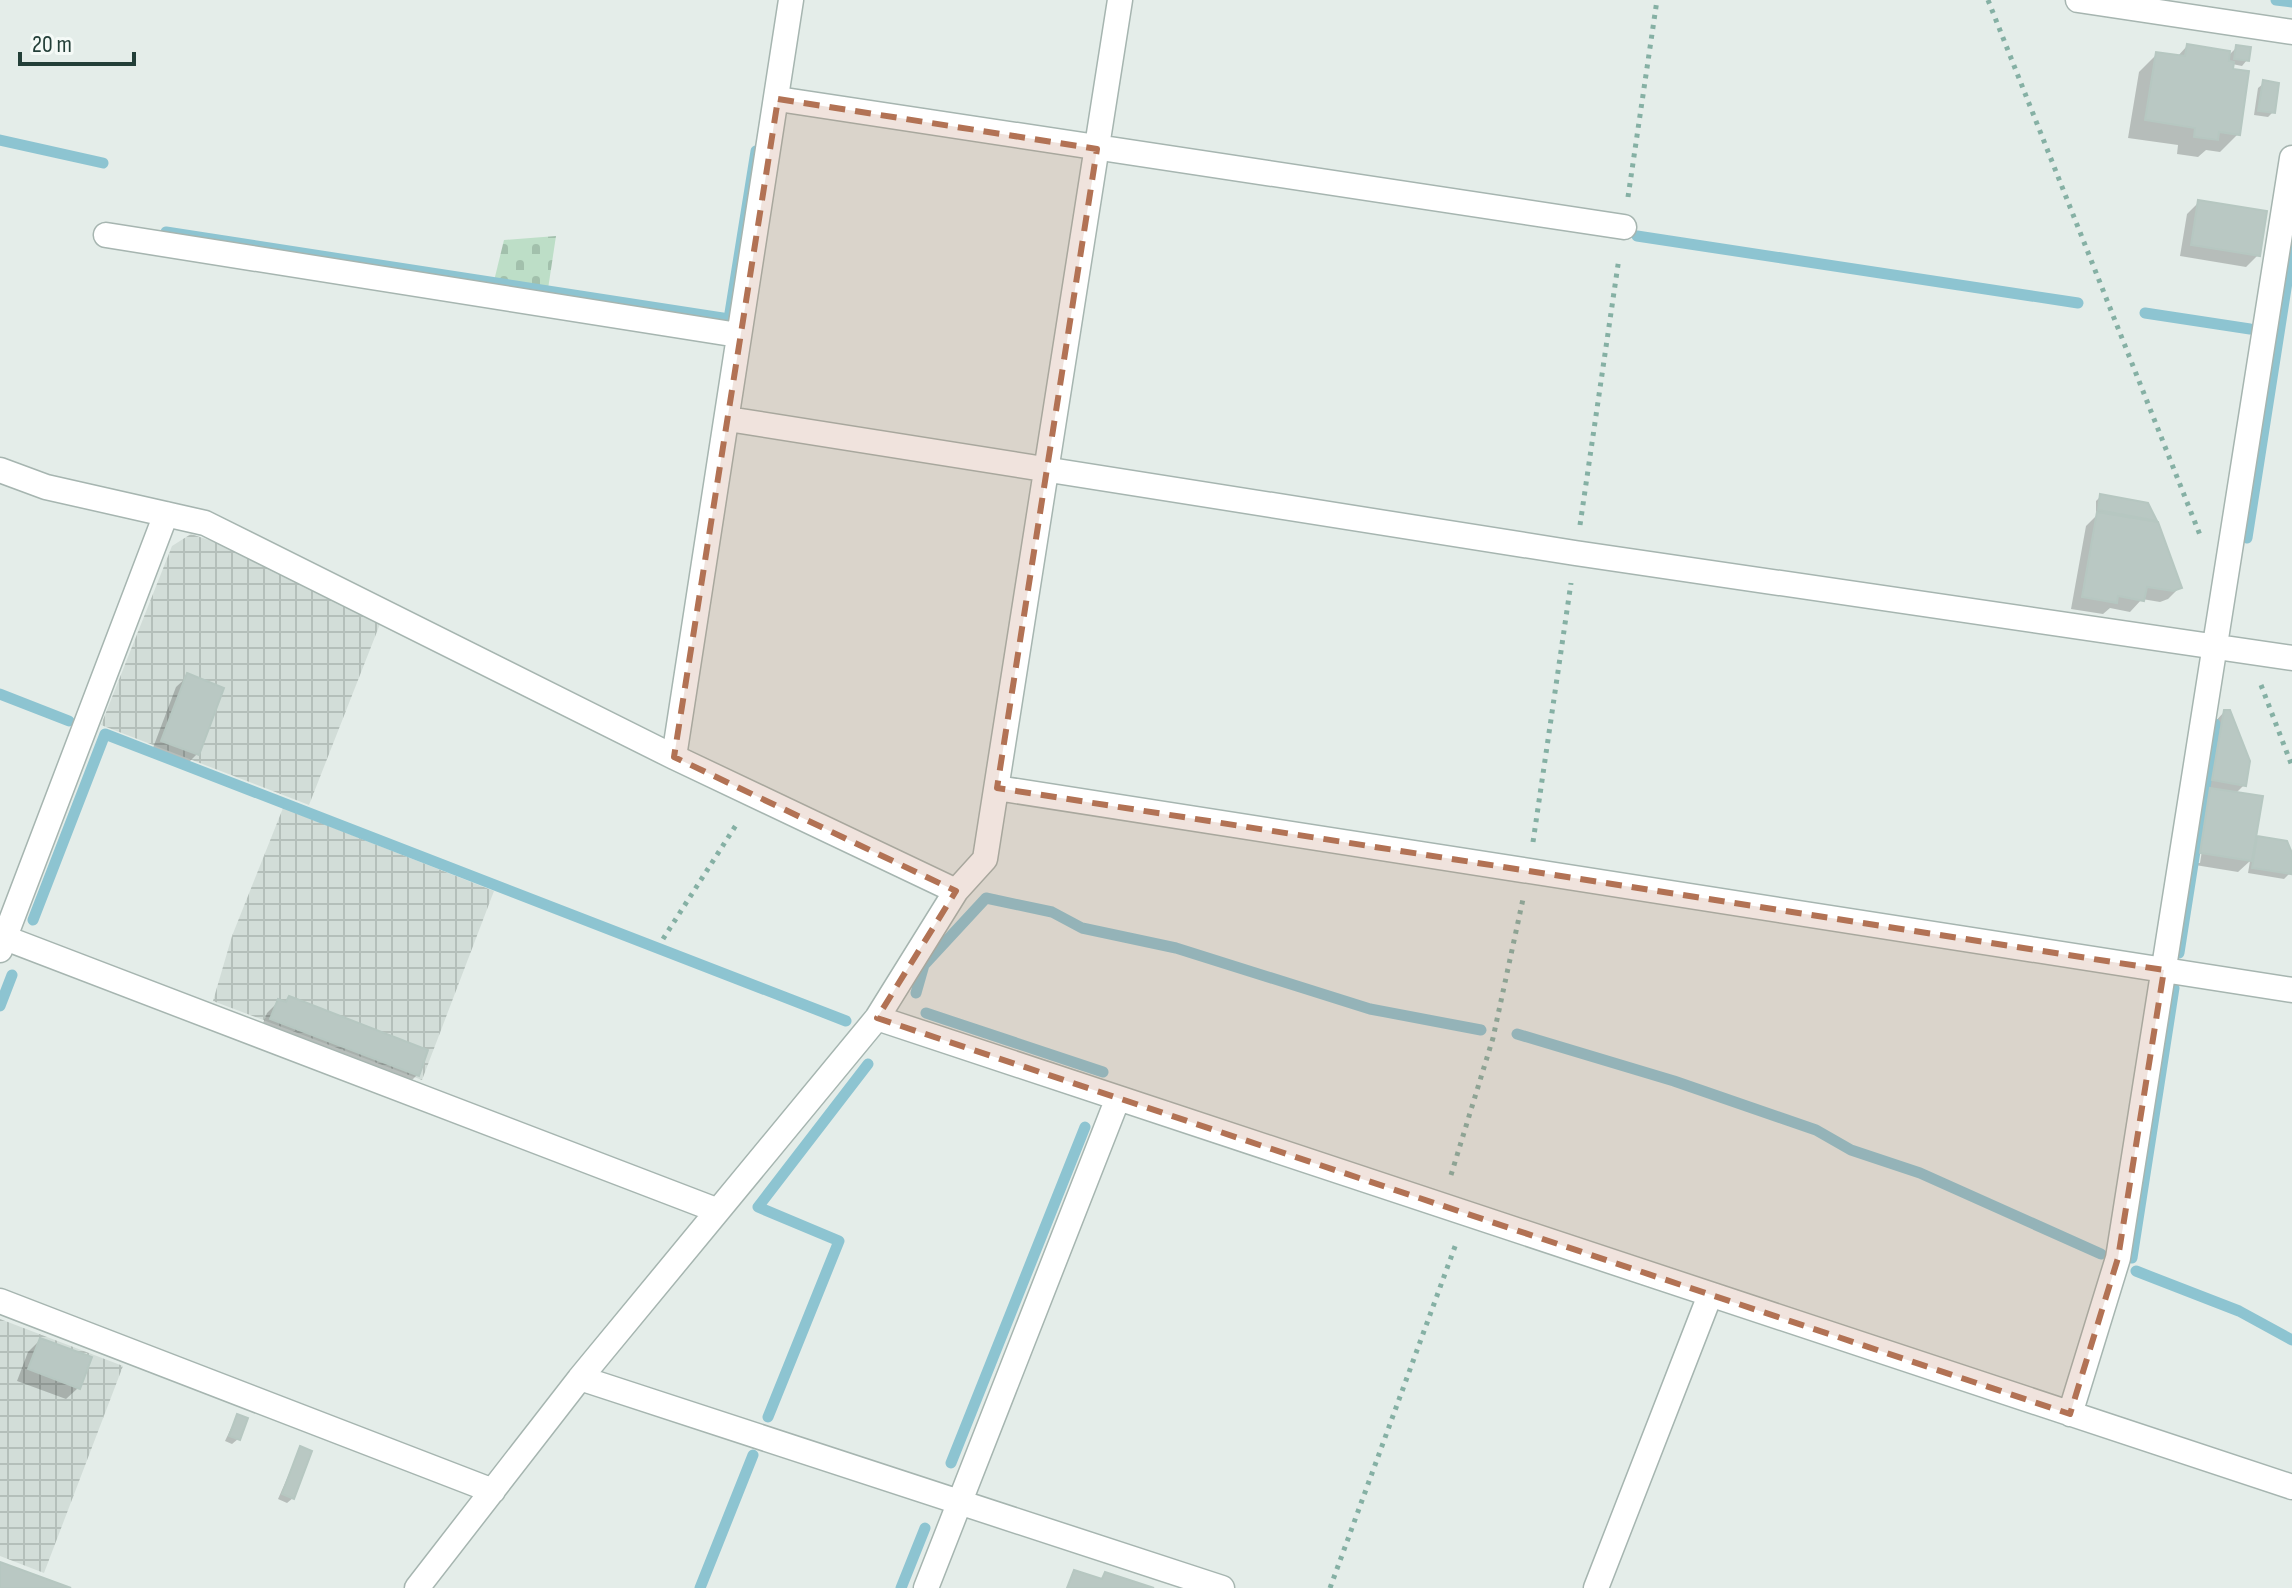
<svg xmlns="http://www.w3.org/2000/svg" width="2292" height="1588" viewBox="0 0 2292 1588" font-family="'Sofia Sans Condensed',sans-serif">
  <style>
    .industrial { fill: url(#industrial-grid) }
    .cemetery { fill: url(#cemetery-stones) }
    .shadow { fill: #0003; fill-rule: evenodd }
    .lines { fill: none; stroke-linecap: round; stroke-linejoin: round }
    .stream { stroke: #8dc4d1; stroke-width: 11 }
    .building { fill: #b9c8c3; stroke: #b6c7c1; stroke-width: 2 }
    .street-casing { stroke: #a6b5b0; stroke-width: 27 }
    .path { stroke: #85b0a4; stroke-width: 5; stroke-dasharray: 4 6; stroke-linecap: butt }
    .street { stroke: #fff; stroke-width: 24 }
    .marked { fill: #b27254; fill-opacity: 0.2; stroke: #b27254; stroke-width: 6; stroke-dasharray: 16 10; stroke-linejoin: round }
  </style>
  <defs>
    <pattern id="industrial-grid" width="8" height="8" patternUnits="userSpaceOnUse" patternTransform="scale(2)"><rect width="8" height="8" fill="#d2ddd8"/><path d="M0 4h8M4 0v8" fill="none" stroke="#b4bfba"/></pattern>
    <pattern id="cemetery-stones" width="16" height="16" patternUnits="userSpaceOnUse" patternTransform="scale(2)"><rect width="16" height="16" fill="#bddec7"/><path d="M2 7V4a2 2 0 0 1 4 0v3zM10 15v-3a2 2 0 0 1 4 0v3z" fill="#a2c0ac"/></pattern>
  </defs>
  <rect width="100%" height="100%" fill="#e4ede9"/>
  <!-- industrial -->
  <path class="industrial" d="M191,534L227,546L380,624L309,805L101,725L172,546Z
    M283,808L494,891L422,1080L213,1001L232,936Z
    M0,1319L123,1366L44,1573L0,1556Z"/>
  <!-- cemetery -->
  <path class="cemetery" d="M556,236L548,289L494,281L504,240Z"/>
  <!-- shadow -->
  <path class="shadow" d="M2187,46L2227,57L2237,47L2247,60L2242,66L2232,64L2238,134L2220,152L2206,150L2198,157L2177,154L2178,145L2128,138L2139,72L2157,54L2177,57Z
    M2264,83L2273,112L2268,117L2254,115L2258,88Z
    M2199,202L2258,255L2246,267L2180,256L2187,214Z
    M2101,496L2155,521L2152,523L2180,587L2168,599L2160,602L2142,599L2130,612L2110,608L2103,614L2071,609L2086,526L2096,516V501Z
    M188,676L197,754L185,766L151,753L176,687Z
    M2224,712L2244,785L2235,794L2253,843L2258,838L2286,843L2292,859L2290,873L2284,879L2248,873L2250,861L2238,872L2189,864L2199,802L2208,793L2201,792L2213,724ZM2206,801H2210L2200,863H2196Z
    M289,998L417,1075L405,1087L260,1031L267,1013L279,1001L284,1003Z
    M40,1340L78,1388L66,1399L17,1381L28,1352Z
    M237,1416L238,1439L232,1444L225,1441Z
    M300,1449L293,1498L287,1503L278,1499Z"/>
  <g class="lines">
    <!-- stream -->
    <path class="stream" d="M2276,0L2292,2
      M0,140L103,163
      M166,232L729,319L756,151
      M1637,236L2078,303
      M2145,313L2250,329
      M2247,538L2292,250
      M0,694L69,721
      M33,920L105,734L846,1021
      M2179,953L2215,724
      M916,993L924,965L986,898L1052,912L1082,928L1176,948L1370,1009L1481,1030
      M0,1006L12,975
      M926,1013L1103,1072
      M1517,1034L1674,1081L1816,1130L1851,1150L1920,1173L2101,1254
      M2132,1258L2174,988
      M2136,1271L2239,1311L2292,1340
      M768,1417L839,1241L758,1207L868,1064
      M951,1463L1085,1127
      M700,1588L753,1455
      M901,1588L925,1528"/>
  </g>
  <!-- building -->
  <path class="building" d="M2187,44L2230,51L2229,61L2234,62L2233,69L2249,71L2240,135L2219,132L2218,140L2194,137L2195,128L2145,120L2156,52L2185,56Z
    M2236,45L2251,47L2249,61L2234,59Z
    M2263,80L2279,83L2275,113L2258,111Z
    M2198,200L2267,211L2260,256L2191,245Z
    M2100,494L2148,503L2157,521L2098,510Z
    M2097,512L2158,522L2182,588L2173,591L2147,587L2144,601L2118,596L2117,603L2082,597Z
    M187,673L224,688L199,755L161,741Z
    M2224,710H2230L2250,761L2246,786L2212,780Z
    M2210,788L2263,796L2252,861L2200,853Z
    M2257,836L2287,841L2292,853L2291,874L2252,868Z
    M289,996L428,1050L419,1076L270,1019L278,999L286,1002Z
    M40,1338L92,1357L80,1389L28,1369Z
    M237,1414L248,1418L240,1440L229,1436Z
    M300,1446L312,1451L294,1499L282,1494Z
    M0,1562L71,1588H0Z
    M1074,1570L1102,1579L1105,1572L1154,1588H1067Z"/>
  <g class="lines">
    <!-- street casing -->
    <g class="street-casing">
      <path id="street" d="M2078,0L2292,32
        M778,99L1624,227
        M106,235L738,335
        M728,419L1575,553L2292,658
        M0,470L46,487L205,523L674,757L956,891
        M674,757L791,0
        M997,788L2292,990
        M0,936L716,1210
        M0,950L166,514
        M877,1018L2292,1487
        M0,1301L493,1491
        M580,1378L1222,1588
        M2070,1414L2118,1258L2292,158
        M417,1588L580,1378L877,1018L956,891L985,859L1120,0
        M926,1588L1118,1098
        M1596,1588L1710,1295"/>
    </g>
    <!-- path -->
    <path class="path" d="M1988,0L2200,535
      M1628,197L1657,0
      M1580,525L1619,258
      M2261,685L2292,766
      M1533,842L1571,583
      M663,939L738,822
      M1451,1175L1493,1038L1523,899
      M1330,1588L1457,1241"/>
    <!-- street -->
    <use href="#street" class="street"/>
  </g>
  <!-- marked area -->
  <path class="marked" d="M778,99L1097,149L997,788L2164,970L2118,1258L2070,1414L877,1018L956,891L674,757Z"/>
  <!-- scale -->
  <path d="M20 52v12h114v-12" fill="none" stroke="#233f38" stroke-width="4"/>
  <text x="32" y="52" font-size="24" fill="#233f38" stroke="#f5faf7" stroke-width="6" paint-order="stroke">20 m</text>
</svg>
